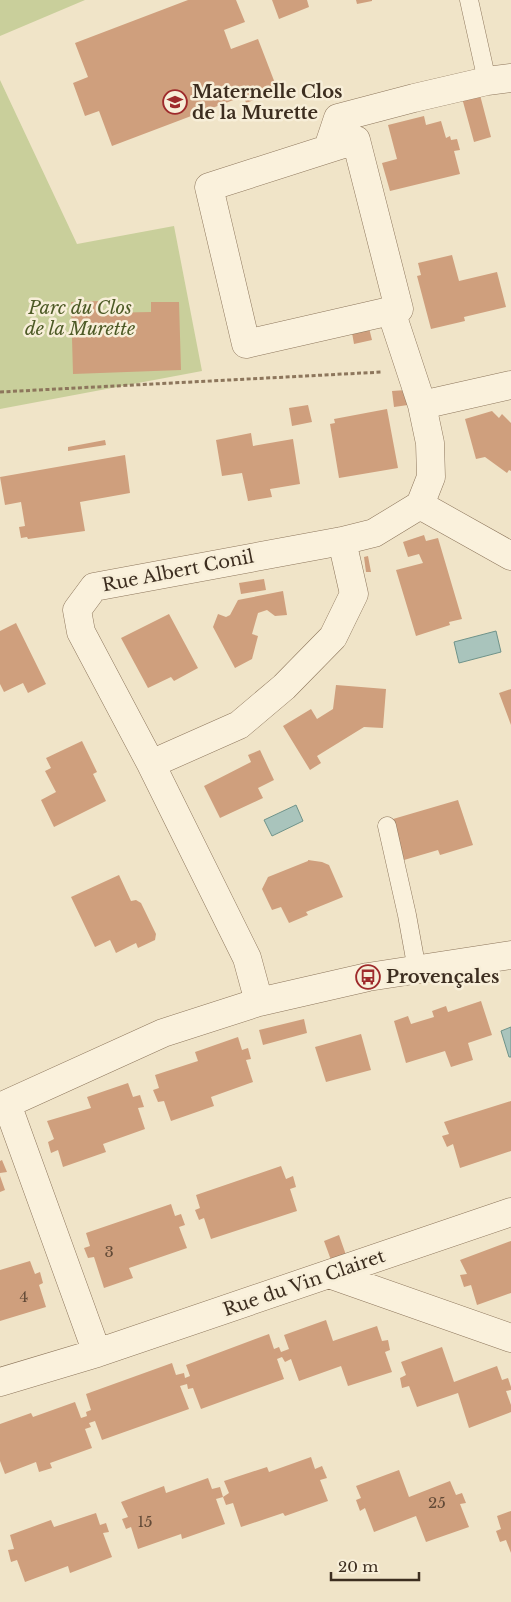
<svg xmlns="http://www.w3.org/2000/svg" width="511" height="1602" viewBox="0 0 511 1602" font-family="'Libre Baskerville',serif">
  <style>
    .green { fill: #c9cf9b }
    .water { fill: #a9c4bc; stroke: #6f938a }
    .building { fill: #cf9f7d }
    .lines { fill: none; stroke-linecap: round; stroke-linejoin: round }
    .lane-casing { stroke: #8d765c; stroke-width: 19 }
    .street-casing { stroke: #8d765c; stroke-width: 29 }
    .path { stroke: #8d765c; stroke-width: 3; stroke-dasharray: 4 2.5; stroke-linecap: butt }
    .lane { stroke: #faf1dc; stroke-width: 18 }
    .street { stroke: #faf1dc; stroke-width: 28 }
    .labels { text-anchor: middle; dominant-baseline: central; stroke-width: 5; stroke-linejoin: round; paint-order: stroke }
    .number-label { font-size: 15px; fill: #624a37 }
    .poi-label { font-size: 18px; font-weight: bold; fill: #3d2e20; stroke: #f7eed8; text-anchor: start }
    .park-label { font-size: 18px; font-style: italic; fill: #4d5a26; stroke: #f7eed8 }
    .street-label { font-size: 18px; fill: #3d2e20; stroke: #f7eed8 }
  </style>
  <rect width="100%" height="100%" fill="#f0e4c8"/>
  <!-- green -->
  <path class="green" d="M0,0H85L0,36Z
    M0,80L77,244L174,226L202,371L0,409Z"/>
  <!-- water -->
  <path class="water" d="M496,631L501,652L459,663L454,642Z
    M296,805L303,821L272,836L264,820Z
    M511,1027V1057H509L501,1031Z"/>
  <!-- building -->
  <path class="building" d="M188,0H236L245,22L224,30L231,49L258,39L278,91L246,103L244,96L112,146L99,111L85,116L73,83L88,77L75,43Z
    M272,0H307L309,7L279,19Z
    M356,0H372V1L357,4Z
    M480,95L491,137L474,142L462,98Z
    M424,116L426,125L441,121L446,138L450,136L451,140L457,139L460,150L454,151L460,174L390,191L382,163L397,159L388,125Z
    M452,255L459,281L497,272L506,307L464,317L465,321L431,329L417,276L421,275L418,263Z
    M100,301V313L151,312V302H179L181,370L73,374L71,302Z
    M368,324L372,340L354,344L351,327Z
    M406,390L408,405L394,407L392,391Z
    M308,405L312,422L292,426L289,408Z
    M387,409L398,468L339,478L330,424L335,423L334,419Z
    M492,411L499,418L502,414L511,423V471L509,470L507,473L485,457L476,459L465,419Z
    M251,433L253,446L293,439L300,484L270,489L272,497L248,501L242,473L222,476L216,440Z
    M105,440L106,445L68,451V447Z
    M125,455L130,493L80,502L85,531L28,539L27,537L21,538L19,527L25,526L21,502L5,505L0,477Z
    M424,535L426,541L438,538L462,619L449,622L450,625L416,636L396,570L423,563L419,554L408,557L403,542Z
    M368,556L371,572H366L364,557Z
    M264,579L266,590L241,594L239,583Z
    M283,591L287,615L275,616L267,610L258,613L252,634L258,636L252,659L235,668L213,627L218,614L226,617L230,615L238,600Z
    M169,614L198,668L174,681L171,677L148,688L121,638Z
    M16,623L46,684L28,693L23,683L4,692L0,684V631Z
    M336,685L386,689L383,728L364,727L317,756L321,763L310,770L283,726L311,709L317,719L333,709Z
    M511,689V725L499,693Z
    M82,741L97,772L93,774L106,801L54,827L41,800L56,792L45,771L51,768L46,758Z
    M260,750L274,780L258,788L263,798L220,818L204,786L251,762L248,755Z
    M458,800L473,845L440,855L438,850L404,860L393,819Z
    M308,860L322,862L329,865L343,897L306,912L308,915L289,923L281,907L272,910L262,889L268,877L308,861Z
    M119,875L131,901L136,900L141,903L156,934L155,940L138,948L136,943L116,953L110,940L95,947L71,897Z
    M481,1001L492,1035L468,1043L473,1060L451,1067L445,1051L406,1063L394,1021L408,1016L411,1024L434,1017L432,1011L446,1006L448,1012Z
    M304,1019L307,1033L263,1045L259,1030Z
    M361,1034L371,1070L326,1082L315,1047Z
    M238,1037L242,1050L248,1048L251,1059L246,1060L253,1082L211,1097L214,1106L171,1121L164,1101L158,1102L153,1090L159,1088L155,1075L198,1061L195,1052Z
    M128,1083L133,1097L140,1095L144,1107L138,1108L145,1129L103,1144L106,1152L63,1167L58,1150L51,1153L48,1142L54,1139L47,1121L91,1108L87,1097Z
    M511,1101V1151L460,1168L453,1144L447,1147L442,1136L449,1134L444,1122Z
    M2,1160L7,1172L0,1173V1161Z
    M281,1166L286,1179L293,1176L296,1187L290,1189L297,1211L211,1239L204,1218L199,1220L195,1210L200,1208L196,1195Z
    M0,1176L5,1190L0,1192Z
    M171,1204L175,1216L181,1214L185,1225L179,1227L187,1248L129,1268L133,1278L104,1288L94,1257L88,1258L84,1248L90,1246L86,1233Z
    M339,1235L346,1255L331,1260L324,1241Z
    M511,1241V1293L477,1305L471,1285L464,1287L460,1275L467,1274L460,1260Z
    M30,1261L35,1274L40,1272L43,1283L39,1285L46,1307L0,1321V1270Z
    M326,1320L333,1341L377,1326L382,1341L388,1340L390,1350L385,1352L392,1372L348,1386L341,1366L299,1381L291,1359L285,1362L282,1357L277,1359L284,1379L201,1409L193,1388L188,1389L187,1384L180,1386L189,1409L102,1440L95,1421L89,1423L91,1427L85,1429L92,1448L50,1463L52,1468L39,1472L36,1462L5,1474L0,1461V1424L31,1413L33,1417L75,1402L81,1418L87,1416L86,1412L91,1410L86,1394L172,1363L176,1375L184,1373L185,1378L190,1376L186,1365L269,1334L274,1349L279,1347L281,1352L289,1349L284,1335Z
    M442,1347L454,1382L497,1366L502,1380L508,1378L511,1387V1390L506,1391L511,1405V1412L469,1428L458,1393L417,1407L409,1386L402,1388L400,1378L406,1375L401,1362Z
    M311,1457L315,1469L322,1466L327,1478L320,1480L328,1501L285,1516L283,1513L241,1527L233,1503L226,1505L223,1497L229,1493L224,1481L267,1467L269,1472Z
    M399,1470L409,1497L450,1481L456,1495L462,1493L466,1503L460,1504L469,1527L426,1542L416,1516L374,1532L365,1508L360,1511L356,1500L361,1498L356,1486Z
    M208,1478L212,1489L220,1487L223,1497L216,1499L225,1524L182,1539L181,1534L138,1549L131,1527L126,1529L122,1519L128,1517L121,1502L164,1486L166,1493Z
    M511,1511V1553L506,1540L500,1542L496,1531L501,1529L497,1516Z
    M96,1513L100,1525L106,1523L109,1532L103,1533L112,1557L70,1573L68,1566L25,1582L17,1560L11,1562L8,1550L14,1549L10,1535L51,1520L54,1527Z"/>
  <g class="lines">
    <!-- lane casing -->
    <g class="lane-casing">
      <path id="lane" d="M469,0L487,81
        M387,826L407,915L417,970"/>
    </g>
    <!-- street casing -->
    <g class="street-casing">
      <path id="street" d="M356,140L399,309L246,344L209,187Z
        M328,148L338,118L414,98L487,81L511,78
        M422,405L511,385
        M420,505L511,556
        M151,764L81,632L77,610L94,587L342,541L374,533L420,505L431,477L430,443L422,405L391,311
        M259,1002L247,958L151,764L239,725L284,687L333,637L354,594L342,541
        M7,1104L97,1353
        M0,1107L163,1033L259,1002L368,977L511,955
        M329,1274L511,1338
        M0,1382L97,1353L511,1212"/>
    </g>
    <!-- path -->
    <path class="path" d="M0,392L382,372"/>
    <!-- lane -->
    <use href="#lane" class="lane"/>
    <!-- street -->
    <use href="#street" class="street"/>
  </g>
  <!-- icons -->
  <defs>
    <g id="school-ring" transform="scale(1.25)"><circle r="9.5" fill="#f7eed8" stroke="#9e2a2b" stroke-width="1.5"/><path d="M0-5L7-2L0 1L-7-2ZM-4 1L0 2.5L4 1V4Q0 6-4 4Z" fill="#9e2a2b"/></g>
    <g id="bus-ring" transform="scale(1.25)"><circle r="9.5" fill="#f7eed8" stroke="#9e2a2b" stroke-width="1.5"/><path d="M-5-6H5V4H4V6H2V4H-2V6H-4V4H-5ZM-3.5-4V0h7V-4ZM-3.5 1.2v1.5H-2V1.2ZM2 1.2v1.5H3.5V1.2Z" fill="#9e2a2b"/></g>
  </defs>
  <g fill-rule="evenodd">
    <use href="#school-ring" x="175" y="102"/>
    <use href="#bus-ring" x="368" y="977"/>
  </g>
  <g class="labels">
    <!-- number labels -->
    <g class="number-label">
      <text x="109" y="1251">3</text>
      <text x="24" y="1296">4</text>
      <text x="437" y="1502">25</text>
      <text x="145" y="1521">15</text>
    </g>
    <!-- poi labels -->
    <g class="poi-label">
      <text x="192" y="92">Maternelle Clos<tspan x="192" dy="21">de la Murette</tspan></text>
      <text x="386" y="977">Provençales</text>
    </g>
    <!-- park labels -->
    <g class="park-label">
      <text x="80" y="308">Parc du Clos<tspan x="80" dy="21">de la Murette</tspan></text>
    </g>
    <!-- street labels -->
    <g class="street-label">
      <text transform="translate(178 571) rotate(-11)">Rue Albert Conil</text>
      <text transform="translate(304 1283) rotate(-19)">Rue du Vin Clairet</text>
    </g>
  </g>
  <!-- scale -->
  <path d="M331 1572v8h88v-8" fill="none" stroke="#3d2e20" stroke-width="2.5"/>
  <text x="338" y="1572" font-size="15" fill="#3d2e20" stroke="#f7eed8" stroke-width="4" paint-order="stroke">20 m</text>
</svg>
